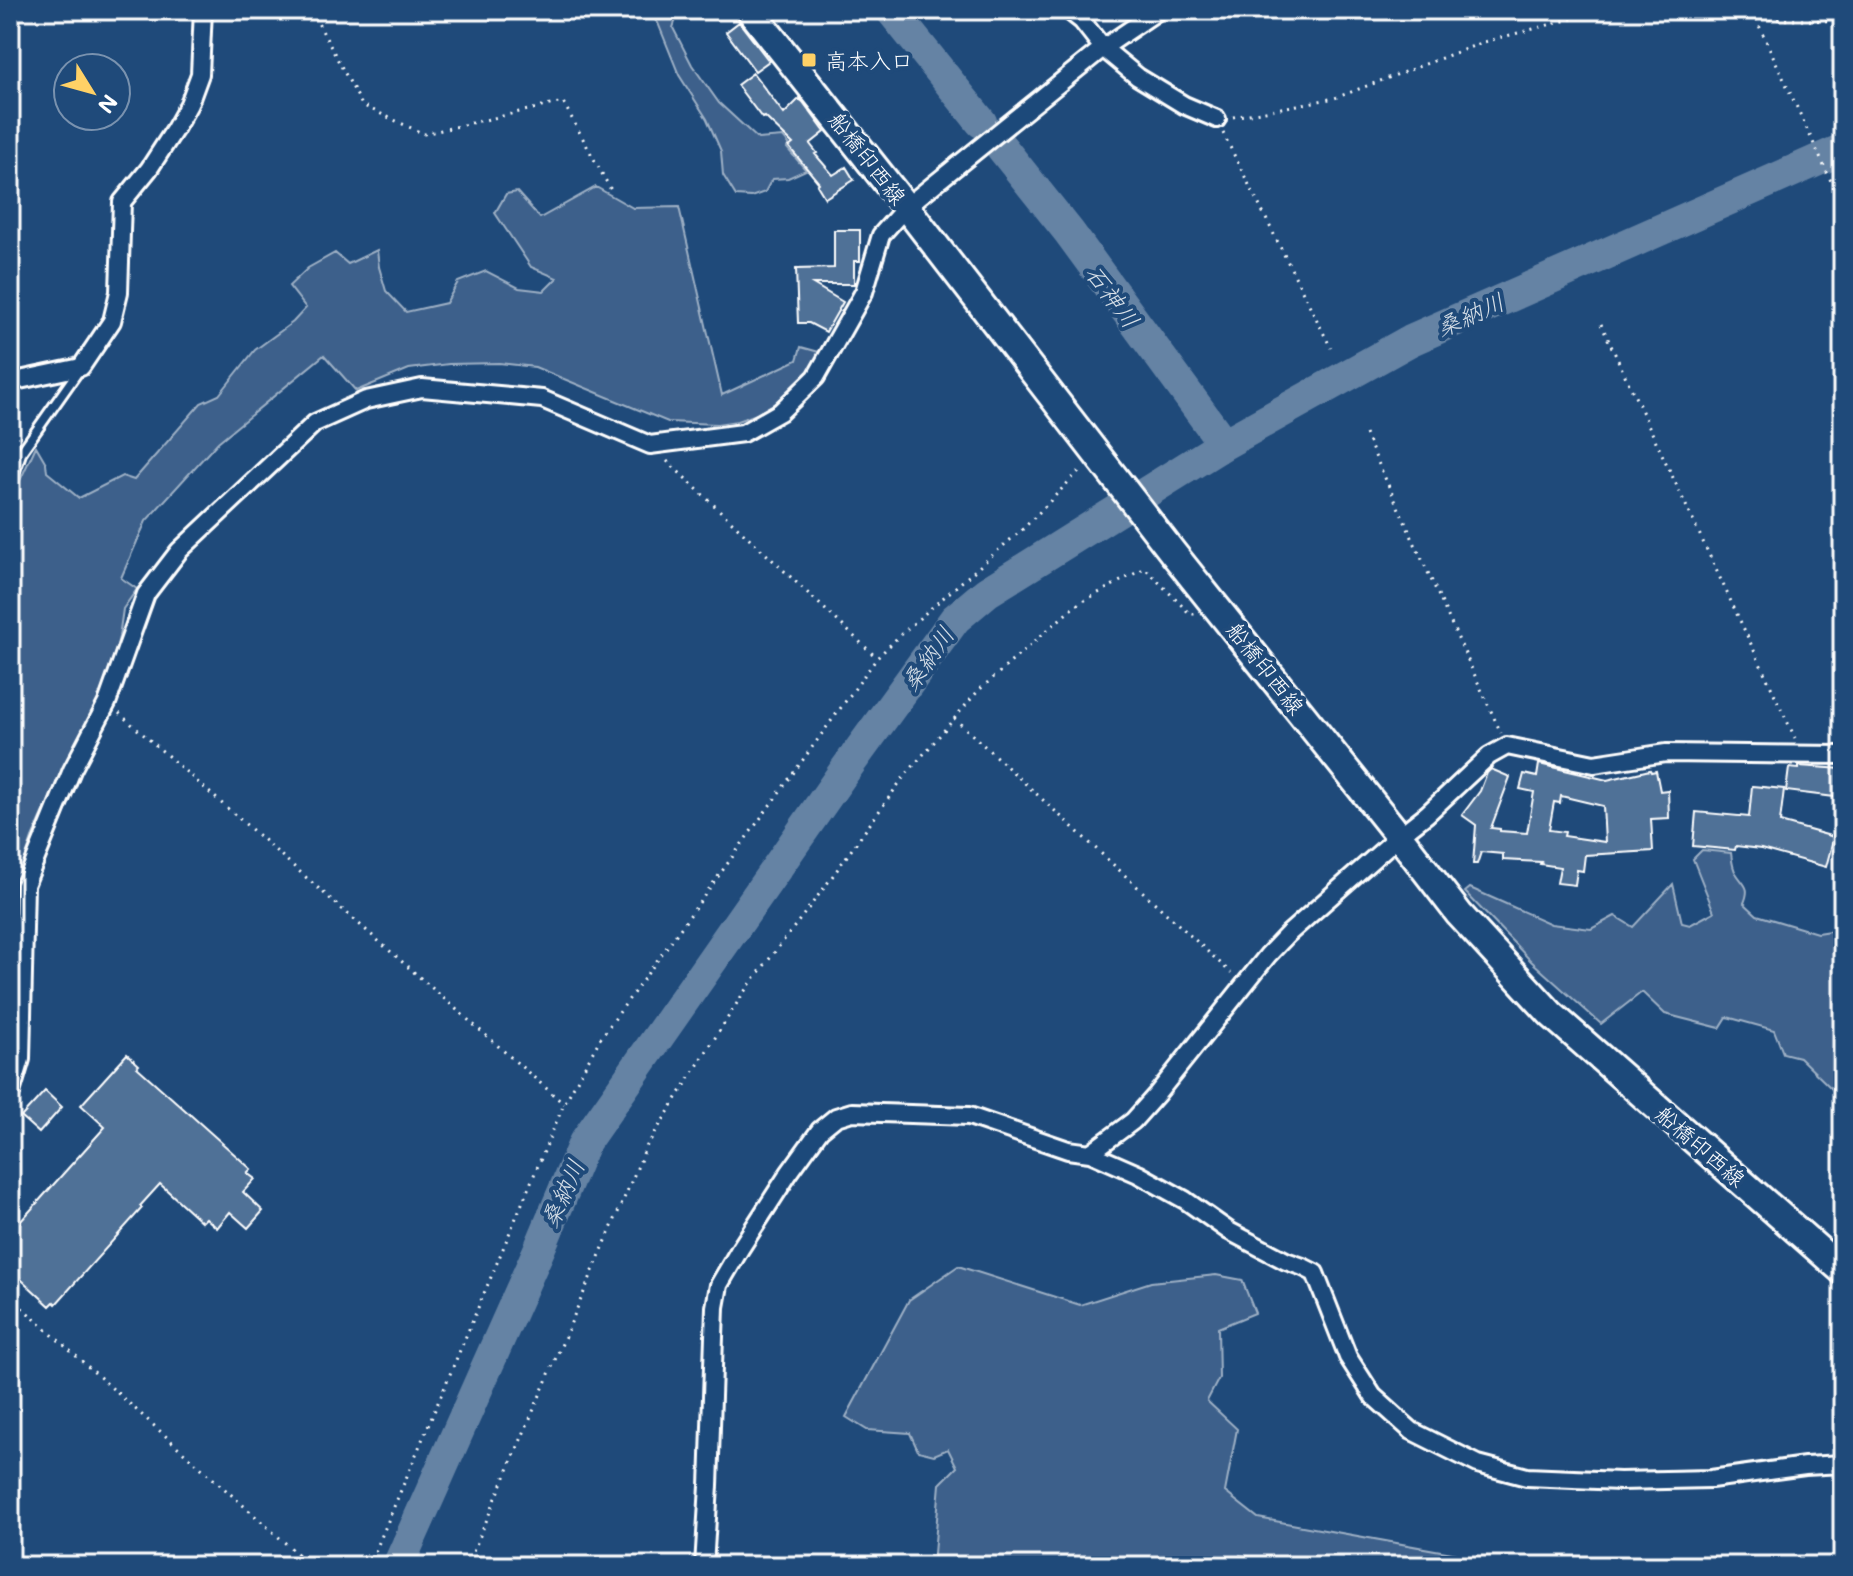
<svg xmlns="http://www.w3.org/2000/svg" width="1853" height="1576" viewBox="0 0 1853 1576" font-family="Mali,'Klee One',sans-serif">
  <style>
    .green { fill: #3c618b; stroke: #9eb0c5; stroke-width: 2 }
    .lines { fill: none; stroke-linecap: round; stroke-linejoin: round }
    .river { stroke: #6583a4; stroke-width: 32 }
    .building { fill: #507197; stroke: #fff; stroke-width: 2; fill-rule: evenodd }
    .service-casing { stroke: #fff; stroke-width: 14 }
    .minor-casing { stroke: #fff; stroke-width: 22 }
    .primary-casing { stroke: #fff; stroke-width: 32 }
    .path { stroke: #fff; stroke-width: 3; stroke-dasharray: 2 6; stroke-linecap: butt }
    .service { stroke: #1f4a7a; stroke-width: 8 }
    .minor { stroke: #1f4a7a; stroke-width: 16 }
    .primary { stroke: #1f4a7a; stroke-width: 26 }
    .poi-dot { fill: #ffd166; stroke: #1f4a7a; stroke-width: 3 }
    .labels { text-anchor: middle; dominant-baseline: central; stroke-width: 8; stroke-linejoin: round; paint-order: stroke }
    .poi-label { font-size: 22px; fill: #fff; stroke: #1f4a7a; text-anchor: start }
    .street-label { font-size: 22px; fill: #fff; stroke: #1f4a7a }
    .water-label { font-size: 24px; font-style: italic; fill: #d8e0e8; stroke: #1f4a7a }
  </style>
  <rect width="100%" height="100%" fill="#1f4a7a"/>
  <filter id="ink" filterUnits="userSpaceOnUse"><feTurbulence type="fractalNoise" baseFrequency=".0125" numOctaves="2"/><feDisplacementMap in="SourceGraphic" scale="16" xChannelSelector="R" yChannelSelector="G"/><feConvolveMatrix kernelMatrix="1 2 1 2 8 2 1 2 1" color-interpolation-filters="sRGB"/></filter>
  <g filter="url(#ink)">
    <!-- green -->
    <path class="green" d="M645,10H671L677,16L673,28L692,65L719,103L758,139L783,137L789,144L787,148L806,170L788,178L772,179L765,192L751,197L736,196L723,175L721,151L707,119L679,75L658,23Z
      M596,187L633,208L679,207L722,395L797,360L801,347L819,352L815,364L785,397L757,414L737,421L717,424L668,422L535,367L499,363L449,364L409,369L356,391L324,355L218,442L146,521L121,578L137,589L123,609L119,637L111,669L86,727L58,780L32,838L18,880L12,932L15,1009L10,1043V510L19,500L16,489L36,446L46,463L47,472L79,498L122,476L134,480L201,403L219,395L255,350L293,322L306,308L289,286L308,268L335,253L348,264L377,250L379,267L386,291L406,312L446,303L458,282L486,271L519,288L544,291L557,278L531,267L495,213L506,194L517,192L540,218Z
      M1702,850L1731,853C1732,859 1732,867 1736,873C1744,886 1751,886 1744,903L1757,915L1817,933L1843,929V1090H1833L1799,1057L1783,1053L1774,1030L1727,1017L1720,1028L1665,1014L1642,992L1601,1024L1531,961L1465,892L1470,888L1551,924L1591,929L1615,916L1633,927L1673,884L1682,923L1690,925L1714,912L1693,859Z
      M958,1266L1080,1305L1151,1282L1216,1275L1242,1280L1255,1313L1218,1328L1219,1378L1207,1401L1237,1429L1225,1492L1258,1518L1468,1556L1472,1566H1303L1240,1555L1236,1566L933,1565L940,1484L957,1467L948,1449L934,1455L918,1451L910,1433L867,1430L846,1417L909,1300Z"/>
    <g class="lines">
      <!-- river -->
      <path class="river" d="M891,10L981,122
        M1002,148L1069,232L1224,444
        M398,1566L538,1252L584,1143L843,773L955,619L987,592L1224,444L1411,340L1843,149"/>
    </g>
    <!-- building -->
    <path class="building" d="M739,22L769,61L755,71L726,32Z
      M753,73L784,114L799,99L803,102L825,132L810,144L817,153L815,154L833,175L846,167L854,180L825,198L817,185L819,183L789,147L793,144L765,117L762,118L737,85Z
      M834,230H860V261H854V284H813L843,302L826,332L809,323H798L796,269L834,268Z
      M1539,764L1607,780L1650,770L1651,772L1656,771L1660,791L1668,790L1669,818L1651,819L1653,851L1585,855L1583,871L1577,870L1575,885L1557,883L1560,867L1540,864L1541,862L1503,860V854L1481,852L1477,864H1473L1476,825L1462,815L1480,791L1487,773L1491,769L1510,777L1491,828L1500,829V831L1527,833L1534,792L1520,789L1524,774L1537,777ZM1561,796L1603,806L1605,842L1564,836L1565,832L1549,830L1554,802L1560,803Z
      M1799,766L1843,769V798L1786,791L1789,768L1799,769Z
      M1752,786L1784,789L1780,822L1834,837L1826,867L1761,849L1736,846L1735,850L1693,846L1696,812L1749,817Z
      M127,1054L139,1065L137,1067L251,1169L247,1173L255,1179L243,1192L263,1211L248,1228L230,1212L217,1228L206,1218L202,1222L160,1184L140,1206L142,1208L56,1304L54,1302L50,1306L10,1269V1213L20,1222L105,1127L81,1105Z
      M45,1091L62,1107L39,1133L21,1117Z"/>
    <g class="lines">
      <!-- service casing -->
      <g class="service-casing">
        <path id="service" d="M10,485L22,451L79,370"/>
      </g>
      <!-- minor casing -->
      <g class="minor-casing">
        <path id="minor" d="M1068,10L1082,21L1103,48L1138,77L1184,105L1217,119
          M10,382L81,367L112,321L119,292L122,202L149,169L175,129L189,104L200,74L203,10
          M10,1096L21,1059L25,885L72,770L107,703L146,594L179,551L315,423L366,400L422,388L542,399L650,445L743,433L780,412L816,377L864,292L881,235L906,207L1103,48L1159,10
          M1090,1153L1138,1174L1185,1200L1229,1231L1286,1261L1303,1267L1315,1273L1348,1357L1373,1396L1412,1431L1478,1464L1527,1477L1620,1481L1711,1479L1805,1466L1843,1464
          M704,1566L709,1486L715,1307L719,1285L740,1249L789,1173L820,1130L836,1117L852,1112L969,1116L1068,1150L1090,1153L1133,1121L1157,1094L1268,955L1288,934L1399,836L1427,814L1489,756L1507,746L1594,764L1666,753L1843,755"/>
      </g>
      <!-- primary casing -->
      <g class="primary-casing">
        <path id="primary" d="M750,10L906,207L1173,553L1399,836L1459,914L1551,1014L1843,1271"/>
      </g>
      <!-- path -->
      <path class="path" d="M311,10L362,105L424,134L563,102L612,192
        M1756,19L1843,207
        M1233,117L1335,98L1484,42L1586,15L1634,11L1705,17L1834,21L1843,19
        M1223,133L1331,348
        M1601,324L1795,738
        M1365,434L1501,733
        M667,461L877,658
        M119,713L564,1104
        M954,718L1231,973
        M10,1297L311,1566
        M369,1566L564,1104L600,1039L877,658L900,635L1024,528L1082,468
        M467,1566L646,1147L744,992L824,888L903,778L978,691L1076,605L1145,568L1190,614H1195"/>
      <!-- service -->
      <use href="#service" class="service"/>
      <!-- minor -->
      <use href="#minor" class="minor"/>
      <!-- primary -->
      <use href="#primary" class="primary"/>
    </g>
  </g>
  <!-- markers -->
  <rect class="poi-dot" x="801" y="52" width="16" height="16" rx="4"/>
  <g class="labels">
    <!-- poi labels -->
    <g class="poi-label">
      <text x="825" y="60">高本入口</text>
    </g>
    <!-- street labels -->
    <g class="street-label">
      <text transform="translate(868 158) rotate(52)">船橋印西線</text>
      <text transform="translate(1266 668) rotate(52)">船橋印西線</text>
      <text transform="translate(1701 1146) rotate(41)">船橋印西線</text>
    </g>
    <!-- water labels -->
    <g class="water-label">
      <text transform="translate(1113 296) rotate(53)">石神川</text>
      <text transform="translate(1470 314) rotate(-24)">桑納川</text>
      <text transform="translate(927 658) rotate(-55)">桑納川</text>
      <text transform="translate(562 1193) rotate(-66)">桑納川</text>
    </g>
  </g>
  <!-- margin -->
  <rect width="1853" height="1576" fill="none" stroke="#1f4a7a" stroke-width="40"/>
  <rect x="20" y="20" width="1813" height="1536" fill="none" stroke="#fff" stroke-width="3" filter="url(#ink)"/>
  <!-- north arrow -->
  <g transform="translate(92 92) rotate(127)"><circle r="38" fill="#1f4a7a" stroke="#7992af" stroke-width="2"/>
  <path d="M0-6L14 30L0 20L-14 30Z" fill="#ffd166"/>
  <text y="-12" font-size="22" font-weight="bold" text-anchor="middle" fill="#ffffff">N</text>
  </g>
</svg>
